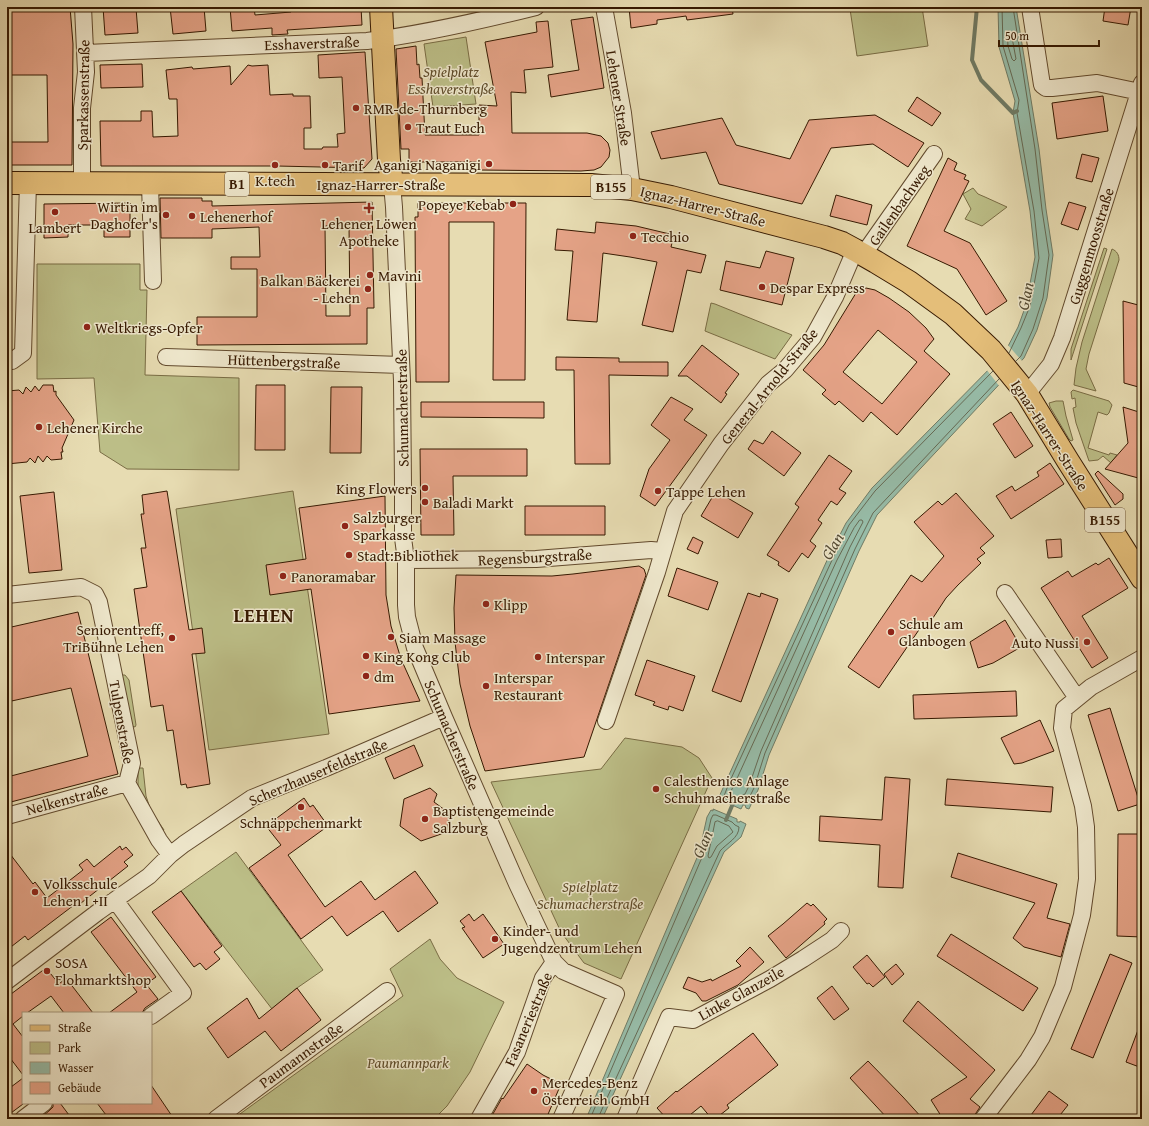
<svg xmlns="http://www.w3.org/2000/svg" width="1149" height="1126" viewBox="0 0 1149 1126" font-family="'Gentium Book Plus',serif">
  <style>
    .green { fill: #bcbe87; stroke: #796c44 }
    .water { fill: #97bca8; stroke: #707b65 }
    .pier { fill: #e7dcb2 }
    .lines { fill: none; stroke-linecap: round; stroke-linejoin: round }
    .shore { stroke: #666a54; stroke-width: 1 }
    .stream { stroke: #707b65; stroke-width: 4 }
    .building { fill: #e5a387; stroke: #361901; fill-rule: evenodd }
    .minor-casing { stroke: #624a2d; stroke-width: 18 }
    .primary-casing { stroke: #361901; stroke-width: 24 }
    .minor { stroke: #efe8cd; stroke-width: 16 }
    .primary { stroke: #e4be79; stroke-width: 22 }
    .poi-dot { fill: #8f2418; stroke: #efe8cd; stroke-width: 1.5 }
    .labels { text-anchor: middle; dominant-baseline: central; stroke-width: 3; stroke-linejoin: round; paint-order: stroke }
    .shield { fill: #efe8cd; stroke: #6e573e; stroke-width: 1 }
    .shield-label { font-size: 14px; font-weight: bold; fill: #361901 }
    .street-label { font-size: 15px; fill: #361901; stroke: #efe8cd }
    .park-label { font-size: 15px; font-style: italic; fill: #5e4b29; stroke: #efe8cd }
    .poi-label { font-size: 15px; fill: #361901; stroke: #efe8cd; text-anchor: start }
    .water-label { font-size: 16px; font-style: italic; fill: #534a33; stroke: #efe8cd }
    .district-label { font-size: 19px; font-weight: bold; letter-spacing: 1px; fill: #361901; stroke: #efe8cd }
  </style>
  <rect width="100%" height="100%" fill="#e7dcb2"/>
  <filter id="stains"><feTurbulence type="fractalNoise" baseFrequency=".005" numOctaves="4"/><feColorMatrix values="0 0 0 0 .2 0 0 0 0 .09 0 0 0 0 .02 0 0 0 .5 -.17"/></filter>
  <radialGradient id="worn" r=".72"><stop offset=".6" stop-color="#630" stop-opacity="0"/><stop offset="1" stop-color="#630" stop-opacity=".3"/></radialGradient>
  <!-- green -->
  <path class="green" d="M861,7H922L928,46L857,56L850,9Z
    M466,37L476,104L433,107L424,44Z
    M973,188L978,194L985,197L1007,207L982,226L965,219L971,209L963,194Z
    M1104,248L1107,249L1071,360V349Z
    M1112,249C1117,251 1119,255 1119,260L1089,354L1086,369L1096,391L1074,385L1076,368L1082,342Z
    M37,264H140V290H147L145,375L239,378V470L127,469L100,452L94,378L37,379Z
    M711,303L715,304L792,335L775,359L705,331Z
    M1073,390L1109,401L1112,405L1109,413L1107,415L1098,412L1088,448L1109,455L1110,453L1117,455L1111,463L1103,456L1098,460L1089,461L1076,423L1073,408L1076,407L1075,398L1072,399L1071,392Z
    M1056,401H1063L1066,416L1073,440L1071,441L1069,439L1050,407L1049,403Z
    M293,491L329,734L209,750L176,509Z
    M123,675H125L129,680L136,725L135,727L132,726L121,677Z
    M625,738L682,747L699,758L712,778L621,979L584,963L561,932L491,782L601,769Z
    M138,768H143L146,796L151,811L164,830L160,832L138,788Z
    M236,852L323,970L297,988L272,1009L181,891Z
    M430,939L440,959L457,978L504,1002L470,1072L447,1106L434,1119H233L403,996L390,969Z"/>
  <!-- water -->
  <path class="water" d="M998,7H1016L1039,149L1046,209L1053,255L1047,298L1037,330L1024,358L877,515L859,551L769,755L758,790L749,809L746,808L745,805H743L741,809L718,799L829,556L846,523L872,488L1004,354L1018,327L1026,305L1035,257L1030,211L1013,113L1015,101L999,47Z
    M713,809L737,819V822H740V821L746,824L741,837L724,852L602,1119H586L699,853L707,817L711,810L713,811Z"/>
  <!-- pier -->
  <path class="pier" d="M1007,344L1023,362L1000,387L986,369L1003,352Z"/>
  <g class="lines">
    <!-- shore -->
    <path class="shore" d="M1002,7L1003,46L1019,100L1017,113L1034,211L1039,258L1030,306L1021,328L1009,353
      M1013,7L1035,149L1042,210L1049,255L1043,298L1033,329L1021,356L1016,361
      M1008,31H1010L1011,32L1016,59L1014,61L1012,59L1008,46Z
      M993,371L875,491L849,525L833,558L729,783L724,796V798L738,803L742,801H747L748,800L754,788L765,753L855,549L873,513L999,379
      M860,520H862L863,522L850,547L761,751L749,786L745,794L737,798L731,795L730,793L734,785L837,560L854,528Z
      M718,821L729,826L733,832L717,846L711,857L709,858L708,856L715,822Z
      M590,1119L703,855L711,819L713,815H716L732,822L735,825L739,827C739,838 727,843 720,851L607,1098L599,1116V1119"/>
    <!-- stream -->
    <path class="stream" d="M977,7L972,60L981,80L1013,113L1017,111
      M726,820L734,801"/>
  </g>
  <!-- building -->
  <path class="building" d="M7,7H70L73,44L72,165H7V142H48L47,75H7Z
    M103,7L136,8L138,33L105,35Z
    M170,7H204L206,31L173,34Z
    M230,7H254L255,15L291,12V7H313V11L337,9V7H361L362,25L287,30L288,34L272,35V28L232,31Z
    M629,7H732L733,14L687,20L686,16L657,20V24L631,28Z
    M1105,7H1131L1128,25L1103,21Z
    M593,17L604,88L551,97L548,75L579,70L571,20Z
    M548,21L553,67L524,70L526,93L511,92L512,133H587L601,136L608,143L610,150L609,157L601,167L594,170L581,171L478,170V162H409V149H401L396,49L416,46L417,65L419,64L420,78H422L425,135H479V105L497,106L485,42L537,32L536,22Z
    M365,52L372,159L364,168L277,166H101L100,121H141V111H152L153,137L178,136L177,99H169L166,70L192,67L193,69L230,66L231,85L248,65L252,66L268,65L270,95L293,94V96H310L311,128H304V149H322L323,147H338L337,134L345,133L342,77L319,78L318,55Z
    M142,64L143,87L101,88L100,65Z
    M1103,96L1108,131L1057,139L1052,103Z
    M917,97L941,113L932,126L908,111Z
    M875,115L924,143L908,167L873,144L831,148L802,204L719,184L706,152L661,159L651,132L722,118L736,145L790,159L809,120Z
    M1082,154L1099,158L1092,182L1076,178Z
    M948,158L957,163L954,170L966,175L964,179L969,181L944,231L970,243L1007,301L986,315L957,269L907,246Z
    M836,195L872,205L867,225L830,216Z
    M160,198H202V201H212V206L372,202L374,308H367V344L197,345V317H257V269H231V257H260L259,227L212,229V238H161ZM349,225L350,316H326L325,226Z
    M1069,202L1086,207L1078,230L1061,224Z
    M130,203V237H104V225H68V237L44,238V204Z
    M418,203H526L525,380H493L494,222H449V382H416L415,217H418Z
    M596,222L636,226L674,235L671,247L706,255L701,273L687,270L673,332L642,325L657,262L630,257L603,253L597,322L567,320L573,251L555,250L557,229L595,233Z
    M766,251L794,258L782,305L720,290L726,261L760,268Z
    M866,288L875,290L889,298L909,312L926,328L934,339L924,351L950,374L897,435L871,412L863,422L839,401L835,405L822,394L826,390L803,370L824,345L856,293L859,290ZM878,330L917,362L882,404L843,372Z
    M1123,301L1142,306V388L1124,383Z
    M702,345L739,374L725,393L727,394L721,403L687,376H678Z
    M556,357L619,358V362H668V376L609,375L610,464H575L574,370H556Z
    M43,385H53L54,392L56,391V395L74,420L62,448L63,452H61L62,459L51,460L47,456L43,462L38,456L35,463L30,458L27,462L7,464V391L19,390L23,394L26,387L31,392L35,386L39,391Z
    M256,385H285V450H255Z
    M331,387H362L361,453H330Z
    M671,397L693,409L684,420L707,435L655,506L640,496L649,469L670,440L651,425Z
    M421,402H544V418L421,417Z
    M1123,407L1142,413V479L1105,469L1128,443Z
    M1011,412L1033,446L1015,458L993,424Z
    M772,431L801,453L784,476L748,449L754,440L763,444Z
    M420,449H527V476H453L454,535H421Z
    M829,455L852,471L839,489L846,493L837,505L831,501L818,520L822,523L810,541L816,546L808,558L802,553L789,572L778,565L779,562L767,555L799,507L795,504Z
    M1050,463L1064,484L1011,519L996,496L1012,486L1015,491L1039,476L1037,472Z
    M1098,471L1123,494V499L1115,505L1095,474Z
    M167,491L189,630L202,628L205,653L192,654L210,784L187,788L186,784L181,785L173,730L167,731L163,705L151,707L134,589L147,587L141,548H146L141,514H144L142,495Z
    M716,491L753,513L738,538L701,516Z
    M54,492L62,570L29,573L20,496Z
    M956,493L994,536L980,548L985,553L977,559L981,563L958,585L946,598L929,624L925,621L879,688L848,667L911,575L922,582L944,556L914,522L938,501L942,505Z
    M385,496L386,595L391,626L401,659L420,701L329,714L311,589L270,595L266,565L306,559L299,508Z
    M525,506H605V535H525Z
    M693,537L703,542L698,554L687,549Z
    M1061,539L1062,557L1048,558L1046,540Z
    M1109,558L1128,588L1082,616L1108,658L1092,668L1041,588L1068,571L1072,577L1096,563L1098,565Z
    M639,566L644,569L646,575L584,757L485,771L470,726L460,684L455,642L454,608L456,575L552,576L573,574Z
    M677,568L718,582L708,610L668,596Z
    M748,593L760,597L761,593L778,599L741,702L712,691Z
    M78,612L118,774L7,803V777L88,756L71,688L7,702V628Z
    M1005,620L1021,647L993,663L978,668L970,642Z
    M647,660L695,676L683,711L669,706L668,710L653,705L655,702L635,695Z
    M1016,691L1017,716L914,719L913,695Z
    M1110,708L1140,804L1118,811L1088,715Z
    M1040,720L1054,751L1022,763L1014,764L1001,738Z
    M414,745L423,766L394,779L385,758Z
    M885,777L910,779L903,888L878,887L880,845L819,841L820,816L882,820Z
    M947,779L1053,787L1051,812L945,805Z
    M430,788L437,794L434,802L449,813L447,832L421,841L400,826L404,799Z
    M304,798L310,807L313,805L328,826L288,855L325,907L361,881L375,900L415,871L438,903L398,932L383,911L347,936L332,916L301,939L249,868L281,845L266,826Z
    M1118,834H1142V937L1117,936Z
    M120,846L122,850L126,847L133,855L124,862L128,866L76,907L74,905L28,940L25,936L7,950V850L33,884L35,882L47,898L83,870L79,865L87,859L94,867Z
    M958,853L1057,884L1047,918L1070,924L1061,957L1024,947L1013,938L1035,903L951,877Z
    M181,891L222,946L214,952L220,959L206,970L200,963L194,967L152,912Z
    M807,903L811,906L813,904L827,919L824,922L825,924L786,958L768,936L783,924Z
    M469,914L474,921L483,914L504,944L483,958L462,928L465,927L460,921Z
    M111,917L156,977L146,984L158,999L145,1008L142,1013H109L137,992L91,932Z
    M951,934L1038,988L1023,1011L937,956Z
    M750,947L764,962L738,985L706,1001H702L696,993L683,988L688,977L702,982L711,979L712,981L741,966L736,961Z
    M1110,954L1132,963L1093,1058L1071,1049Z
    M867,955L885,977L873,987L869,983L867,984L853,967Z
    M896,964L904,974L892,985L884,974Z
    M46,968L59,984L66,978L93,1013H64L51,996L27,1013H23V1016L13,1024L23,1037V1075L7,1054V997Z
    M832,986L849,1009L834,1020L817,998Z
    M297,988L321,1020L281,1051L265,1031L228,1058L207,1028L247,998L259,1019Z
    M918,1001L995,1070L970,1099L980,1107L972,1119H943L931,1100L967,1077L903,1021Z
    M1141,1022H1142V1068L1126,1062Z
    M753,1033L778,1065L727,1105L729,1108L715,1119H712L701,1106L685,1119H667L657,1108L676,1091L677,1092Z
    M868,1061L903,1097L923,1119H888L850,1078Z
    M527,1064L543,1075L561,1084L546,1119H490L502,1098L503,1099Z
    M23,1078V1104L7,1116V1090Z
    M151,1085L174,1119H109L97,1103H151Z
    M1049,1091L1068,1105L1057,1119H1028Z
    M53,1103H60L72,1119H46L43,1116L50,1110L53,1107Z"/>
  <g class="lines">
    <!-- minor casing -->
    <g class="minor-casing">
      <path id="minor" d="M604,7L623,113L632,189
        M1030,7L1042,85L1046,88H1052L1097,83L1140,92
        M86,53L367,41C424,34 480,21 536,7
        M82,184V108L86,72L83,7
        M150,184L153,281
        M392,184L394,207L402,381L403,485V538L406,560V605L407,617L415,648L444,717L517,884L554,962L563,971L616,994L561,1119
        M863,255L934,154
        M166,357L401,365
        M7,361H12L23,353L28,183
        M1027,394L1051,364L1062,338L1142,83
        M406,560L536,559L651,550L663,551
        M1005,593L1077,698
        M7,595L81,587L95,594L99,602L132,763L127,783L159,840L170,855
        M606,721L657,572L675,511L721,444L768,384L785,370L813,337L835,297L855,250
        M7,816L127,783
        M115,900L183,993L151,1016
        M7,981L98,912L149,876L170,855L184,844L252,798L326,768L444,717
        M23,1119L44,1103
        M216,1119L387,991
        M479,1119L517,1052L543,978L554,962
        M625,1119L669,1017L693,1020L770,979L803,959L832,940L841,931
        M983,1119L1028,1060L1042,1037L1063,987L1082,915L1087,879L1086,827L1083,806L1062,728L1064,709L1091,687L1142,658"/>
    </g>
    <!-- primary casing -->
    <g class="primary-casing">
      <path id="primary" d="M381,7L389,160L392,184
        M7,183L591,185L632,189L671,197L824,237L842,243L855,250L876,262L909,282L953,314L991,350L1027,394L1068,461L1142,578"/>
    </g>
    <!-- minor -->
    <use href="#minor" class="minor"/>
    <!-- primary -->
    <use href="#primary" class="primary"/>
  </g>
  <!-- markers -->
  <g class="poi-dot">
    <circle cx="356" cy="108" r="4"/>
    <circle cx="408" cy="127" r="4"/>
    <circle cx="489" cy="164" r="4"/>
    <circle cx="275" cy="165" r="4"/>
    <circle cx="325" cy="165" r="4"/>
    <circle cx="513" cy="204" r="4"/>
    <path d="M367 202h4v4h4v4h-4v4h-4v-4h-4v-4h4z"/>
    <circle cx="55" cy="212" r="4"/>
    <circle cx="166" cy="215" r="4"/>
    <circle cx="192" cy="216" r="4"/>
    <circle cx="633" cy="236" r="4"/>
    <circle cx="370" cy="275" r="4"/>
    <circle cx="762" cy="287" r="4"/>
    <circle cx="368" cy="289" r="4"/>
    <circle cx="87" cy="327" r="4"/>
    <circle cx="39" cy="427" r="4"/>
    <circle cx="425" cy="488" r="4"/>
    <circle cx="658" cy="491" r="4"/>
    <circle cx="425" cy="502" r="4"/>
    <circle cx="345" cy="526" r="4"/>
    <circle cx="349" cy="555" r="4"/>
    <circle cx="283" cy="576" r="4"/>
    <circle cx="486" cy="604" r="4"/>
    <circle cx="891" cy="632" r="4"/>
    <circle cx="391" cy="637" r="4"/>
    <circle cx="172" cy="638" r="4"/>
    <circle cx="1087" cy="642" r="4"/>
    <circle cx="366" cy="656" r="4"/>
    <circle cx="538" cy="657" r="4"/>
    <circle cx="366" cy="676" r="4"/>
    <circle cx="486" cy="686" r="4"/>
    <circle cx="656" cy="789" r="4"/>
    <circle cx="301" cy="807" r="4"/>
    <circle cx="425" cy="819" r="4"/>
    <circle cx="35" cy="892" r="4"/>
    <circle cx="495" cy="939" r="4"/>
    <circle cx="47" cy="971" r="4"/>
    <circle cx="534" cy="1091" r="4"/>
  </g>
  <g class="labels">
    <!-- shield labels -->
    <g class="shield">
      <rect x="225" y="172" width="24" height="24" rx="3"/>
      <rect x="591" y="175" width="40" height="24" rx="3"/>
      <rect x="1085" y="508" width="40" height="24" rx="3"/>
    </g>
    <g class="shield-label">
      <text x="237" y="184">B1</text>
      <text x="611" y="187">B155</text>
      <text x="1105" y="520">B155</text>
    </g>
    <!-- street labels -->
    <g class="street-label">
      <text transform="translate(312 43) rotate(-2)">Esshaverstraße</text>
      <text transform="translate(83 95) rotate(-89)">Sparkassenstraße</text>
      <text transform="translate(619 98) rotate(81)">Lehener Straße</text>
      <text x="381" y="184">Ignaz-Harrer-Straße</text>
      <text transform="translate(899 205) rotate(-55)">Gailenbachweg</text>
      <text transform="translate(703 206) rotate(14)">Ignaz-Harrer-Straße</text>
      <text transform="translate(1091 246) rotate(-73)">Guggenmoosstraße</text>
      <text transform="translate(284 361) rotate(2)">Hüttenbergstraße</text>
      <text transform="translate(769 386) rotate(-51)">General-Arnold-Straße</text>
      <text transform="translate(402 408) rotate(-91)">Schumacherstraße</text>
      <text transform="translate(1050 435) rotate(57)">Ignaz-Harrer-Straße</text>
      <text transform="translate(535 557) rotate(-3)">Regensburgstraße</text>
      <text transform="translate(122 722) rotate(80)">Tulpenstraße</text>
      <text transform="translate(452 735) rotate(67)">Schumacherstraße</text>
      <text transform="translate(318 772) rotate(-23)">Scherzhauserfeldstraße</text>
      <text transform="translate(67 799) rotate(-15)">Nelkenstraße</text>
      <text transform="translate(741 993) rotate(-29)">Linke Glanzeile</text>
      <text transform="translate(528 1019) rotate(-67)">Fasaneriestraße</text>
      <text transform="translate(301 1055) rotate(-36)">Paumannstraße</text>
    </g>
    <!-- park labels -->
    <g class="park-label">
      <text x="451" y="71">Spielplatz<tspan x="451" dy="17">Esshaverstraße</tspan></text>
      <text x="590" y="886">Spielplatz<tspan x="590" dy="17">Schumacherstraße</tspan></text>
      <text x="408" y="1062">Paumannpark</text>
    </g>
    <!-- poi labels -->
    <g class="poi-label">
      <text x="364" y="108">RMR-de-Thurnberg</text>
      <text x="416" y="127">Traut Euch</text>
      <text x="481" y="164" text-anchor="end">Aganigi Naganigi</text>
      <text x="333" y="165">Tarif</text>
      <text x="275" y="180" text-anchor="middle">K.tech</text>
      <text x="505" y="204" text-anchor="end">Popeye Kebab</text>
      <text x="158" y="206" text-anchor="end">Wirtin im<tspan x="158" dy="17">Daghofer's</tspan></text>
      <text x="200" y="216">Lehenerhof</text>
      <text x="369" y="223" text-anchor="middle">Lehener Löwen<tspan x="369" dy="17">Apotheke</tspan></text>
      <text x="55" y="227" text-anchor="middle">Lambert</text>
      <text x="641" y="236">Tecchio</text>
      <text x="378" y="275">Mavini</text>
      <text x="360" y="280" text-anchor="end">Balkan Bäckerei<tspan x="360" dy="17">- Lehen</tspan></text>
      <text x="770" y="287">Despar Express</text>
      <text x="95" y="327">Weltkriegs-Opfer</text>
      <text x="47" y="427">Lehener Kirche</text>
      <text x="417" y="488" text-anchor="end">King Flowers</text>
      <text x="666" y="491">Tappe Lehen</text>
      <text x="433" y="502">Baladi Markt</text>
      <text x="353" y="517">Salzburger<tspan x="353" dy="17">Sparkasse</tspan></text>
      <text x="357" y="555">Stadt:Bibliothek</text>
      <text x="291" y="576">Panoramabar</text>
      <text x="494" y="604">Klipp</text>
      <text x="899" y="623">Schule am<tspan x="899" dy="17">Glanbogen</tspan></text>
      <text x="164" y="629" text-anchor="end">Seniorentreff,<tspan x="164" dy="17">TriBühne Lehen</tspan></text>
      <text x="399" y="637">Siam Massage</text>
      <text x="1079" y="642" text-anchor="end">Auto Nussi</text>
      <text x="374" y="656">King Kong Club</text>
      <text x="546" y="657">Interspar</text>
      <text x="374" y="676">dm</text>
      <text x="494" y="677">Interspar<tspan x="494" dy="17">Restaurant</tspan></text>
      <text x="664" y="780">Calesthenics Anlage<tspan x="664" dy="17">Schuhmacherstraße</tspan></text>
      <text x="433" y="810">Baptistengemeinde<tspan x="433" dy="17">Salzburg</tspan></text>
      <text x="301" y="822" text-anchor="middle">Schnäppchenmarkt</text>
      <text x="43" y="883">Volksschule<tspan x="43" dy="17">Lehen I +II</tspan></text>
      <text x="503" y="930">Kinder- und<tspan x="503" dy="17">Jugendzentrum Lehen</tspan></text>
      <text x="55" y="962">SOSA<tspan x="55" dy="17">Flohmarktshop</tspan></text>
      <text x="542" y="1082">Mercedes-Benz<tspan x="542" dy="17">Österreich GmbH</tspan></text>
    </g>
    <!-- water labels -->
    <g class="water-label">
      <text transform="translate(1025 296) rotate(-78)">Glan</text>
      <text transform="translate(832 546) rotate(-59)">Glan</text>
      <text transform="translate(702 844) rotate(-66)">Glan</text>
    </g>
    <!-- district labels -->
    <g class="district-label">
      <text x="264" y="615">LEHEN</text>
    </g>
  </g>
  <!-- margin -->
  <rect width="1149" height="1126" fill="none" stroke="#e7dcb2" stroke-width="24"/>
  <rect x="8" y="8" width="1133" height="1110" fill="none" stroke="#361901" stroke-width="2"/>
  <rect x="12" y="12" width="1125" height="1102" fill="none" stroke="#361901"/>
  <!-- legend -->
  <rect x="22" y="1012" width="130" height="92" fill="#efe8cd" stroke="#a5957b"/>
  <rect x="30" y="1025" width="20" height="6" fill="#e4be79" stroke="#a5957b"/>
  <text x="58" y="1032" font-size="12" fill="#361901">Straße</text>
  <rect x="30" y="1042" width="20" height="12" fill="#bcbe87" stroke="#a5957b"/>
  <text x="58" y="1052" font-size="12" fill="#361901">Park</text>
  <rect x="30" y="1062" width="20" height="12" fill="#97bca8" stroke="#a5957b"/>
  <text x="58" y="1072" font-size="12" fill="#361901">Wasser</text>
  <rect x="30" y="1082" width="20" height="12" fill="#e5a387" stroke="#a5957b"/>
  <text x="58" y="1092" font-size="12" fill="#361901">Gebäude</text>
  <!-- scale -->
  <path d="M999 40v6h100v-6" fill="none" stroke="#361901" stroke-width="2"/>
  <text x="1005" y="40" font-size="12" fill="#361901" stroke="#efe8cd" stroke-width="3" paint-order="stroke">50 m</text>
  <rect width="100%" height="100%" filter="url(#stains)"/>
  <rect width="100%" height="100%" fill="url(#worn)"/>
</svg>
